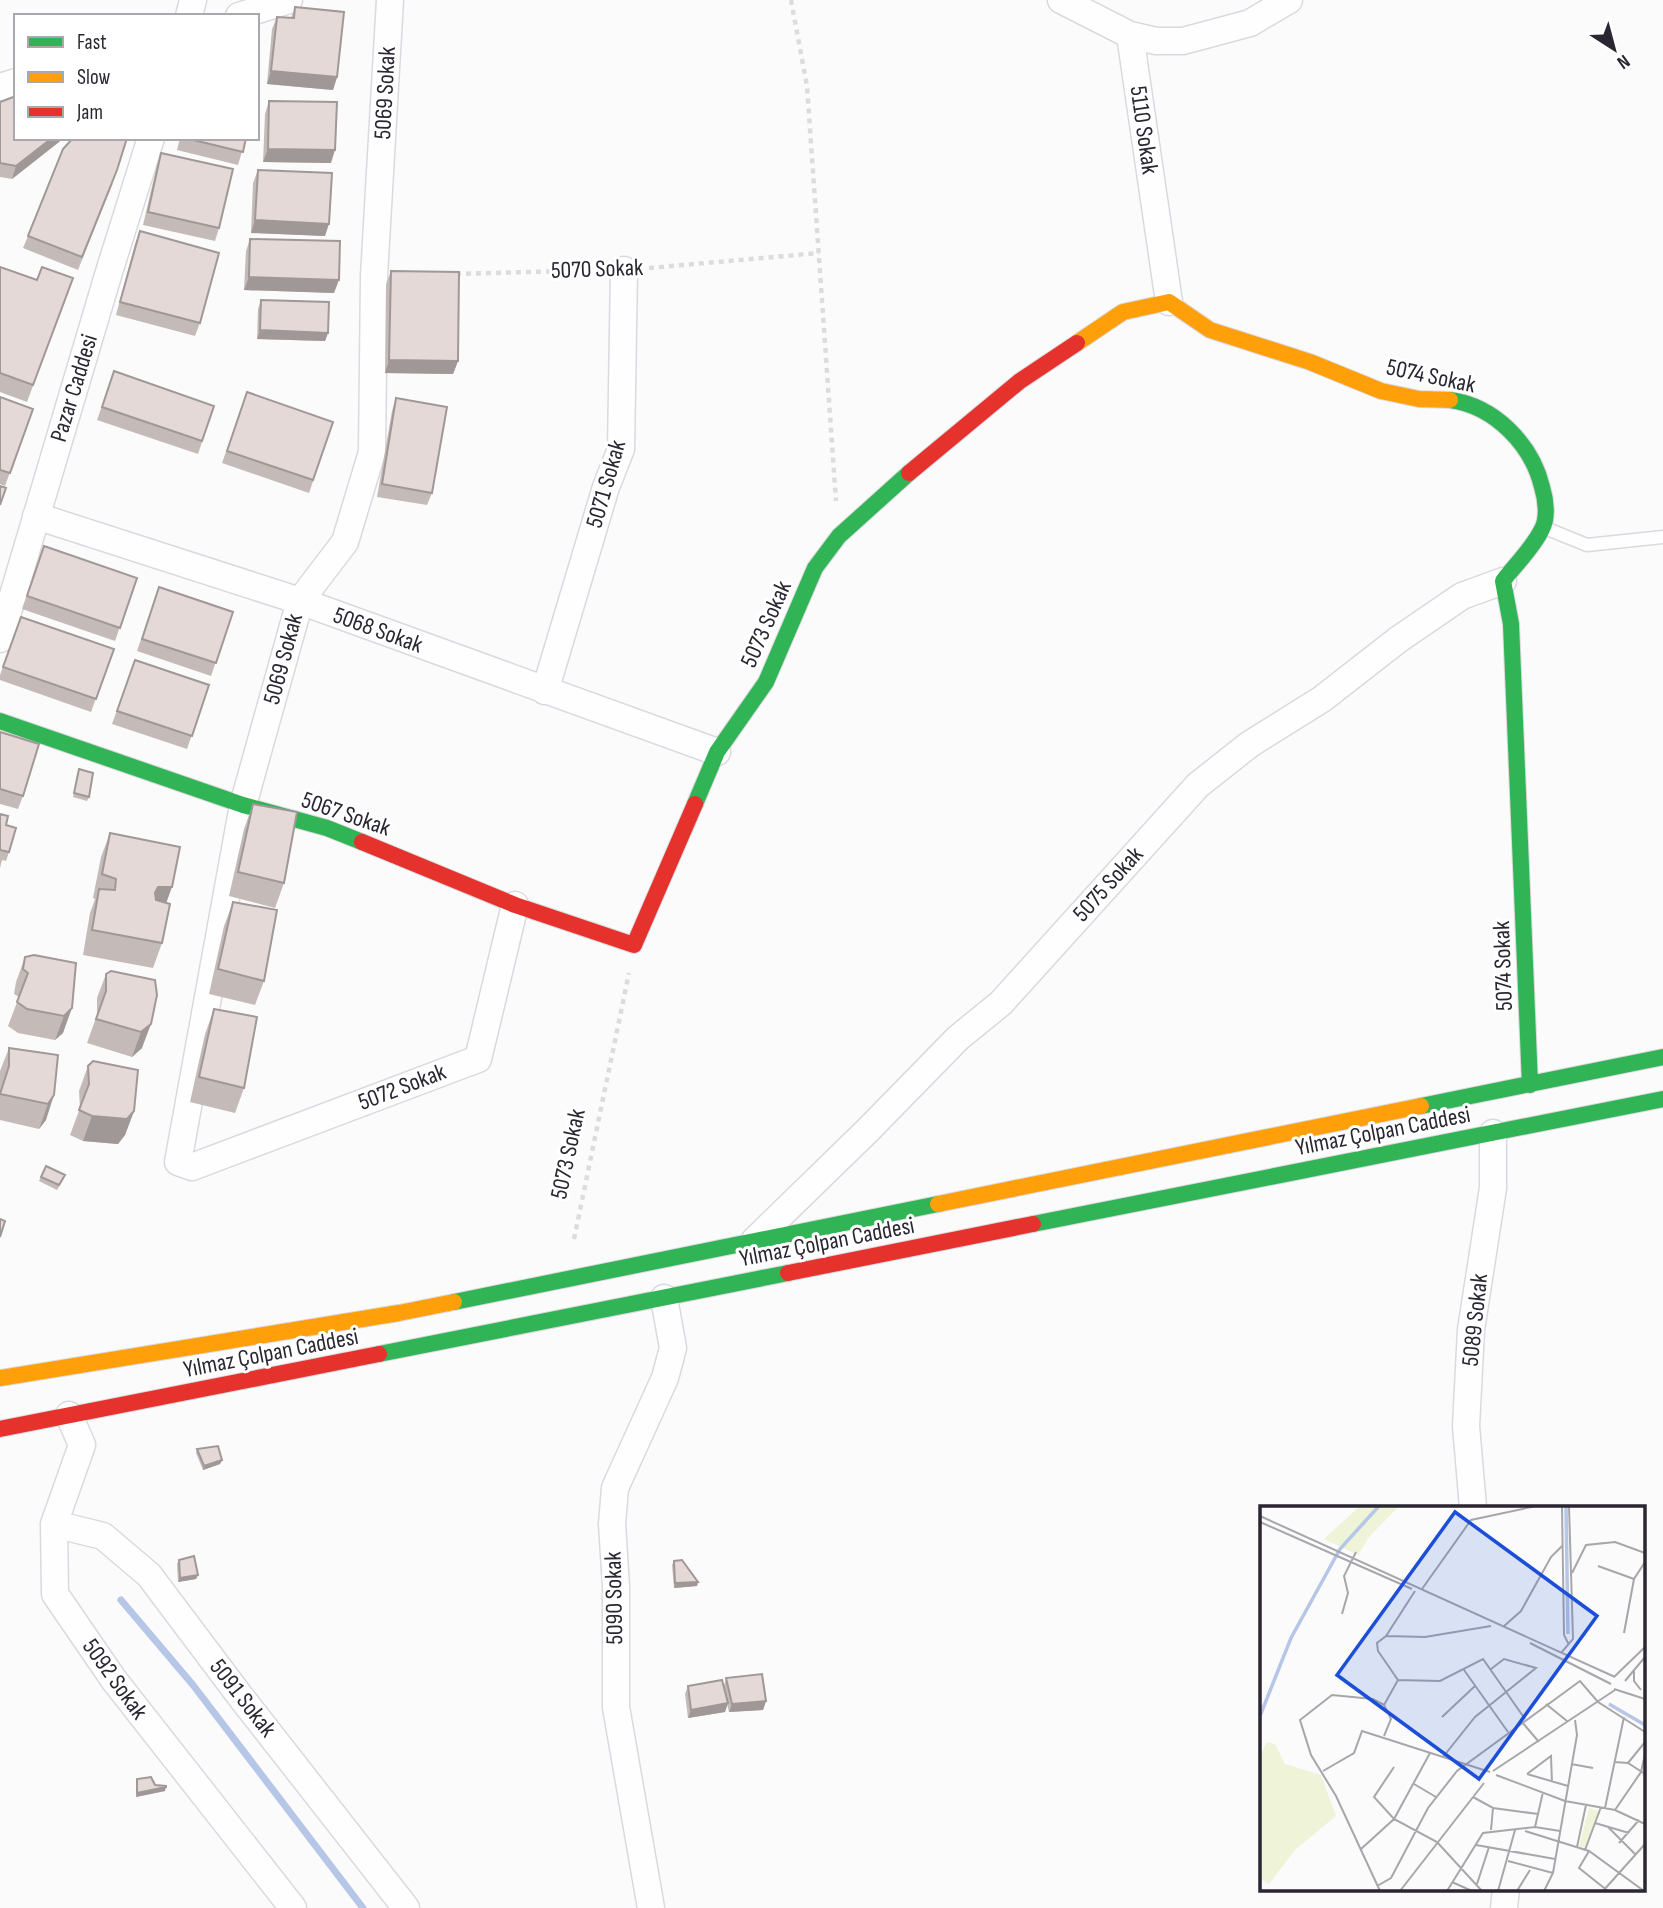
<svg xmlns="http://www.w3.org/2000/svg" width="1663" height="1908" viewBox="0 0 1663 1908" font-family="'Sofia Sans Condensed',sans-serif">
  <style>
    .lines { fill: none; stroke-linecap: round; stroke-linejoin: round }
    .stream { stroke: #b5c6e7; stroke-width: 7 }
    .lane-casing { stroke: #dbd9df; stroke-width: 15 }
    .street-casing { stroke: #dbd9df; stroke-width: 29 }
    .fast-casing { stroke: #dbd9df; stroke-width: 18 }
    .slow-casing { stroke: #dbd9df; stroke-width: 18 }
    .jam-casing { stroke: #dbd9df; stroke-width: 18 }
    .path { stroke: #dcdcdc; stroke-width: 4.5; stroke-dasharray: 5 5; stroke-linecap: butt }
    .lane { stroke: #fefefe; stroke-width: 12 }
    .street { stroke: #fefefe; stroke-width: 26 }
    .fast { stroke: #30b455; stroke-width: 16 }
    .slow { stroke: #ff9f0a; stroke-width: 16 }
    .jam { stroke: #e5322d; stroke-width: 16 }
    .wall { fill: #c4bbb9 }
    .shaded-wall { fill: #a09896 }
    .building { fill: #e4d9d7; stroke: #a09896; stroke-width: 2 }
    .labels { text-anchor: middle; dominant-baseline: central; stroke-width: 6; stroke-linejoin: round; paint-order: stroke }
    .street-label { font-size: 24px; fill: #2a2632; stroke: #fff }
    .inset-river { fill: none; stroke: #b5c6e7; stroke-width: 3.5 }
    .inset-road { fill: none; stroke: #a7a6ab; stroke-width: 2 }
    .view { fill: #1d4ed8; fill-opacity: 0.15; stroke: #1d4ed8; stroke-width: 3.5 }
    .inset-edge { fill: none; stroke: #2a2632; stroke-width: 3.5 }
  </style>
  <rect width="100%" height="100%" fill="#fbfbfb"/>
  <g class="lines">
    <!-- stream -->
    <path class="stream" d="M121,1600L193,1685L363,1908"/>
    <!-- lane casing -->
    <g class="lane-casing">
      <path id="lane" d="M1545,528L1587,545L1663,537"/>
    </g>
    <!-- street casing -->
    <g class="street-casing">
      <path id="street" d="M390,0L374,276L372,452L345,542L300,601L243,805L178,1162L192,1167L478,1059L515,905
        M1061,0L1130,35L1156,41H1183L1250,23L1289,0
        M189,16L193,0
        M239,16L289,0
        M1130,35L1169,302
        M0,87L16,82
        M36,516L300,601L717,752
        M0,639L109,272L151,138
        M545,691L606,487L621,449L624,270
        M755,1240L868,1130L958,1038L1001,1003L1198,785L1250,744L1322,699L1399,639L1462,596L1503,581
        M69,1415L82,1445L54,1524L55,1594L114,1680L293,1908
        M1473,1507L1466,1426L1471,1330L1493,1188V1133
        M54,1524L103,1536L149,1575L240,1696L406,1908
        M651,1908L616,1707V1586L612,1524L615,1488L665,1378L673,1348L664,1298
        M1504,1908L1506,1889"/>
    </g>
    <!-- fast casing -->
    <g class="fast-casing">
      <path id="fast" d="M1450,400C1495,406 1532,445 1542,487C1546,500 1548,518 1542,529C1533,548 1515,565 1503,581L1511,624L1530,1085
        M0,721L243,805L327,828L362,842
        M695,804L717,752L766,682L815,568L839,536L909,473
        M1421,1106L1663,1057
        M1033,1224L1663,1099
        M454,1302L938,1204
        M379,1354L788,1273"/>
    </g>
    <!-- slow casing -->
    <g class="slow-casing">
      <path id="slow" d="M1077,343L1123,312L1169,302L1210,330L1310,362L1381,391L1419,399L1450,400
        M938,1204L1421,1106
        M0,1378L399,1313L454,1302"/>
    </g>
    <!-- jam casing -->
    <g class="jam-casing">
      <path id="jam" d="M909,473L1020,381L1077,343
        M362,842L515,905L634,945L695,804
        M788,1273L1033,1224
        M0,1429L379,1354"/>
    </g>
    <!-- path -->
    <path class="path" d="M791,0L807,86L836,501
      M649,268L819,253
      M456,274L601,270
      M574,1239L629,973"/>
    <!-- lane -->
    <use href="#lane" class="lane"/>
    <!-- street -->
    <use href="#street" class="street"/>
    <!-- fast -->
    <use href="#fast" class="fast"/>
    <!-- slow -->
    <use href="#slow" class="slow"/>
    <!-- jam -->
    <use href="#jam" class="jam"/>
  </g>
  <!-- wall -->
  <path class="wall" d="M295,7L337,77L333,90L267,84L272,29L277,17L291,18Z
    M269,101L331,163L263,162L265,114Z
    M0,102L64,138L12,179L0,177Z
    M180,138H246L238,165L177,150Z
    M161,153L219,228L215,241L143,225L157,165Z
    M258,170L325,236L251,233L253,183Z
    M113,183L78,270L23,248L28,236Z
    M140,231L200,323L195,336L116,315L135,244Z
    M250,239L334,293L244,290L246,251Z
    M0,267L37,280L73,278L27,402L0,392Z
    M391,271L458,361L453,374L385,373L386,284Z
    M261,300L328,333L325,341L257,339L258,309Z
    M114,371L214,406L198,454L97,420Z
    M247,392L333,422L309,493L222,463Z
    M0,397L33,409L5,486L0,484Z
    M396,398L432,493L427,505L377,497L392,411Z
    M44,546L137,578L115,641L22,609Z
    M159,587L233,612L211,676L137,651Z
    M21,617L114,649L91,712L0,680V675Z
    M135,660L209,685L187,749L112,724Z
    M0,732L23,796L18,809L0,804Z
    M79,769L89,797L87,801L73,797Z
    M253,804L284,883L275,908L229,896L244,829Z
    M0,814L6,825L9,852L6,861L2,860L0,868Z
    M110,833L166,903L162,943L153,968L83,955L90,913L95,899L93,898L101,857Z
    M233,902L264,981L255,1005L209,994L224,926Z
    M25,957L76,963L63,1033L55,1040L18,1033L8,1026L19,997L14,994L16,982Z
    M106,974L155,980L142,1048L132,1057L87,1043L97,1015V998Z
    M214,1009L244,1088L235,1113L190,1102L205,1034Z
    M9,1048L58,1055L46,1120L39,1129L0,1120V1071Z
    M88,1066L134,1111L125,1135L118,1144L83,1141L70,1135L80,1108L79,1091Z
    M46,1166L63,1180L57,1190L39,1181Z
    M197,1449L222,1460L220,1464L203,1470L196,1453Z
    M179,1560L198,1575L196,1579L178,1582L177,1564Z
    M674,1561L698,1582L697,1586L674,1588L672,1565Z
    M726,1678L766,1701L763,1710L729,1712L727,1704L725,1712L688,1718L685,1694L688,1686H724Z
    M137,1779L155,1785L165,1791L136,1797V1783Z"/>
  <!-- shaded-wall -->
  <path class="shaded-wall" d="M271,71L337,77L333,90L267,84Z
    M52,138H64L12,179L16,166Z
    M268,149L335,150L331,163L263,162Z
    M255,220L329,224L325,236L251,233Z
    M249,277L339,280L334,293L244,290Z
    M260,330L328,333L325,341L257,339Z
    M389,360L458,361L453,374L385,373Z
    M158,887H172L163,912L149,911Z
    M72,1008L63,1033L55,1040L64,1016Z
    M151,1024L142,1048L132,1057L141,1032Z
    M54,1095L46,1120L39,1129L48,1104Z
    M134,1111L125,1135L118,1144L83,1141L92,1116Z
    M222,1460L220,1464L203,1470L204,1466Z
    M198,1575L196,1579L178,1582L180,1578Z
    M698,1582L697,1586L674,1588L675,1583Z
    M766,1701L763,1710L729,1712L732,1704Z
    M728,1703L725,1712L688,1718L691,1710Z
    M166,1787L165,1791L136,1797L137,1793Z"/>
  <!-- building -->
  <path class="building" d="M295,7L344,12L337,77L271,71L277,17L294,18Z
    M16,96V138H52L16,166L0,163V102Z
    M269,101L337,102L335,150L268,149Z
    M73,138H127L117,170L82,257L28,236L63,149Z
    M185,138H246L243,152Z
    M161,153L233,169L219,228L148,212Z
    M258,170L332,173L329,224L255,220Z
    M140,231L219,253L200,323L120,302Z
    M250,239L340,241L339,280L249,277Z
    M0,267L37,280L42,267L73,278L33,385L0,373Z
    M391,271L459,272L458,361L389,360Z
    M261,300L329,302L328,333L260,330Z
    M114,371L214,406L202,441L102,407Z
    M247,392L333,422L313,480L227,451Z
    M0,397L33,409L10,473L0,470Z
    M396,398L447,407L432,493L382,484Z
    M0,486L6,488L0,505Z
    M44,546L137,578L120,628L27,596Z
    M159,587L233,612L216,663L142,639Z
    M21,617L114,649L96,699L3,667Z
    M135,660L209,685L192,736L117,711Z
    M0,732L39,744L23,796L0,789Z
    M79,769L93,773L89,797L74,793Z
    M253,804L297,812L284,883L238,872Z
    M0,814L8,816L6,825L16,828L9,852L0,850Z
    M110,833L180,847L172,887H158L155,893L156,900L170,904L162,943L92,930L99,889L115,890L116,879L102,874Z
    M233,902L277,910L264,981L218,969Z
    M34,955L76,963L72,1008L64,1016L27,1009L17,1002L28,973L23,969L25,957Z
    M111,971L155,980L157,995L151,1024L141,1032L96,1019L106,991V974Z
    M214,1009L257,1017L244,1088L199,1077Z
    M9,1048L58,1055L54,1095L48,1104L0,1094L9,1066Z
    M93,1061L138,1070L134,1111L127,1119L92,1116L79,1110L89,1084L88,1066Z
    M46,1166L65,1175L59,1185L41,1177Z
    M0,1219L5,1221L0,1237Z
    M218,1446L222,1460L204,1466L197,1449Z
    M194,1556L198,1575L180,1578L179,1560Z
    M682,1560L698,1582L675,1583L674,1561Z
    M762,1674L766,1701L732,1704L726,1678Z
    M722,1680L728,1703L691,1710L688,1686Z
    M151,1777L155,1785L166,1786V1787L137,1793V1779Z"/>
  <g class="labels">
    <!-- street labels -->
    <g class="street-label">
      <text transform="translate(385 93) rotate(-87)">5069 Sokak</text>
      <text transform="translate(1144 130) rotate(82)">5110 Sokak</text>
      <text transform="translate(597 269) rotate(-2)">5070 Sokak</text>
      <text transform="translate(1431 376) rotate(12)">5074 Sokak</text>
      <text transform="translate(74 388) rotate(-73)">Pazar Caddesi</text>
      <text transform="translate(606 484) rotate(-74)">5071 Sokak</text>
      <text transform="translate(766 624) rotate(-66)">5073 Sokak</text>
      <text transform="translate(378 630) rotate(20)">5068 Sokak</text>
      <text transform="translate(283 659) rotate(-75)">5069 Sokak</text>
      <text transform="translate(346 814) rotate(19)">5067 Sokak</text>
      <text transform="translate(1108 884) rotate(-48)">5075 Sokak</text>
      <text transform="translate(1503 966) rotate(-92)">5074 Sokak</text>
      <text transform="translate(402 1087) rotate(-21)">5072 Sokak</text>
      <text transform="translate(1383 1131) rotate(-11)">Yılmaz Çolpan Caddesi</text>
      <text transform="translate(568 1154) rotate(-78)">5073 Sokak</text>
      <text transform="translate(827 1242) rotate(-11)">Yılmaz Çolpan Caddesi</text>
      <text transform="translate(1475 1320) rotate(-84)">5089 Sokak</text>
      <text transform="translate(271 1353) rotate(-11)">Yılmaz Çolpan Caddesi</text>
      <text transform="translate(614 1598) rotate(-91)">5090 Sokak</text>
      <text transform="translate(115 1679) rotate(54)">5092 Sokak</text>
      <text transform="translate(243 1698) rotate(52)">5091 Sokak</text>
    </g>
  </g>
  <!-- overview -->
  <g transform="translate(1260 1506)">
    <rect width="385" height="385" fill="#fbfbfb"/>
    <path d="M100,0H139L109,31L98,49L64,33Z" fill="#eff4d8"/>
    <path d="M7,236L15,238L25,258L61,269L76,310L35,344L9,378L0,373V249ZM329,302L339,305L325,341L319,340Z" fill="#eff4d8"/>
    <path class="inset-river" d="M306,0L308,128M349,198L385,219M0,210L31,132L80,43L119,0"/>
    <path class="inset-road" d="M302,0L304,129L309,139M0,10L355,171M0,16L152,83M338,60L374,73M312,67L326,39L355,36L385,47M162,83L211,14L276,0M155,85L126,130L117,137L118,145L138,174L180,175L223,153L265,213M82,108L88,87L84,70L96,46M243,121L261,105L291,51L302,40M364,127L374,73L385,56M126,130L165,131L231,120M270,137L351,178M301,147L313,133L309,0M204,164L248,226M374,165V175L381,184M354,171L385,141M365,175L385,151M354,183L385,193M286,198L307,215M124,199L138,174M182,211L215,180M262,216L279,236M124,230L131,213L124,199M183,251L215,211L276,162L244,153L231,163M354,256L368,257L385,268M368,257L385,236M311,258L333,262M134,261L114,291L134,313L177,336L222,385M63,265L94,247L102,225L230,266M233,265L355,184M267,268L291,250L292,277M267,268L308,280M236,269L305,295L355,304L385,318M154,278L176,291M213,291L233,302L278,308M345,302L364,211M355,304L381,266L385,248M335,317L369,327M275,321L283,286M348,321L375,348M231,324L233,302M265,325L329,345L384,385M359,337L379,314M216,339L295,353M317,341L326,299M101,343L134,313L170,247M325,344L341,301M329,345L319,362L348,385M248,355L293,367M192,376L212,385M217,378L229,341M117,380L131,372L168,302L197,265L320,175L338,196L385,226M120,385L76,290L51,249L40,214L72,189L113,193L124,199M140,385L224,277M187,385L223,327L275,321L300,325M238,385L255,324M257,385L270,364M284,385L293,367L317,229L315,214M343,385L385,338"/>
    <path class="view" d="M195,6L337,110L219,273L77,169Z"/>
    <rect width="385" height="385" class="inset-edge"/>
  </g>
  <!-- legend -->
  <rect x="14" y="14" width="245" height="126" fill="#ffffff" stroke="#aaa8ad" stroke-width="2"/>
  <rect x="28" y="37" width="35" height="10" fill="#30b455" stroke="#aaa8ad" stroke-width="2"/>
  <text x="77" y="49" font-size="21" fill="#2a2632">Fast</text>
  <rect x="28" y="72" width="35" height="10" fill="#ff9f0a" stroke="#aaa8ad" stroke-width="2"/>
  <text x="77" y="84" font-size="21" fill="#2a2632">Slow</text>
  <rect x="28" y="107" width="35" height="10" fill="#e5322d" stroke="#aaa8ad" stroke-width="2"/>
  <text x="77" y="119" font-size="21" fill="#2a2632">Jam</text>
  <!-- north arrow -->
  <g transform="translate(1614 49) rotate(144)" stroke="#ffffff" stroke-width="5" paint-order="stroke">
  <path d="M0-5L12 26L0 18L-12 26Z" fill="#2a2632"/>
  <text y="-10" font-size="19" font-weight="bold" text-anchor="middle" fill="#2a2632">N</text>
  </g>
</svg>
